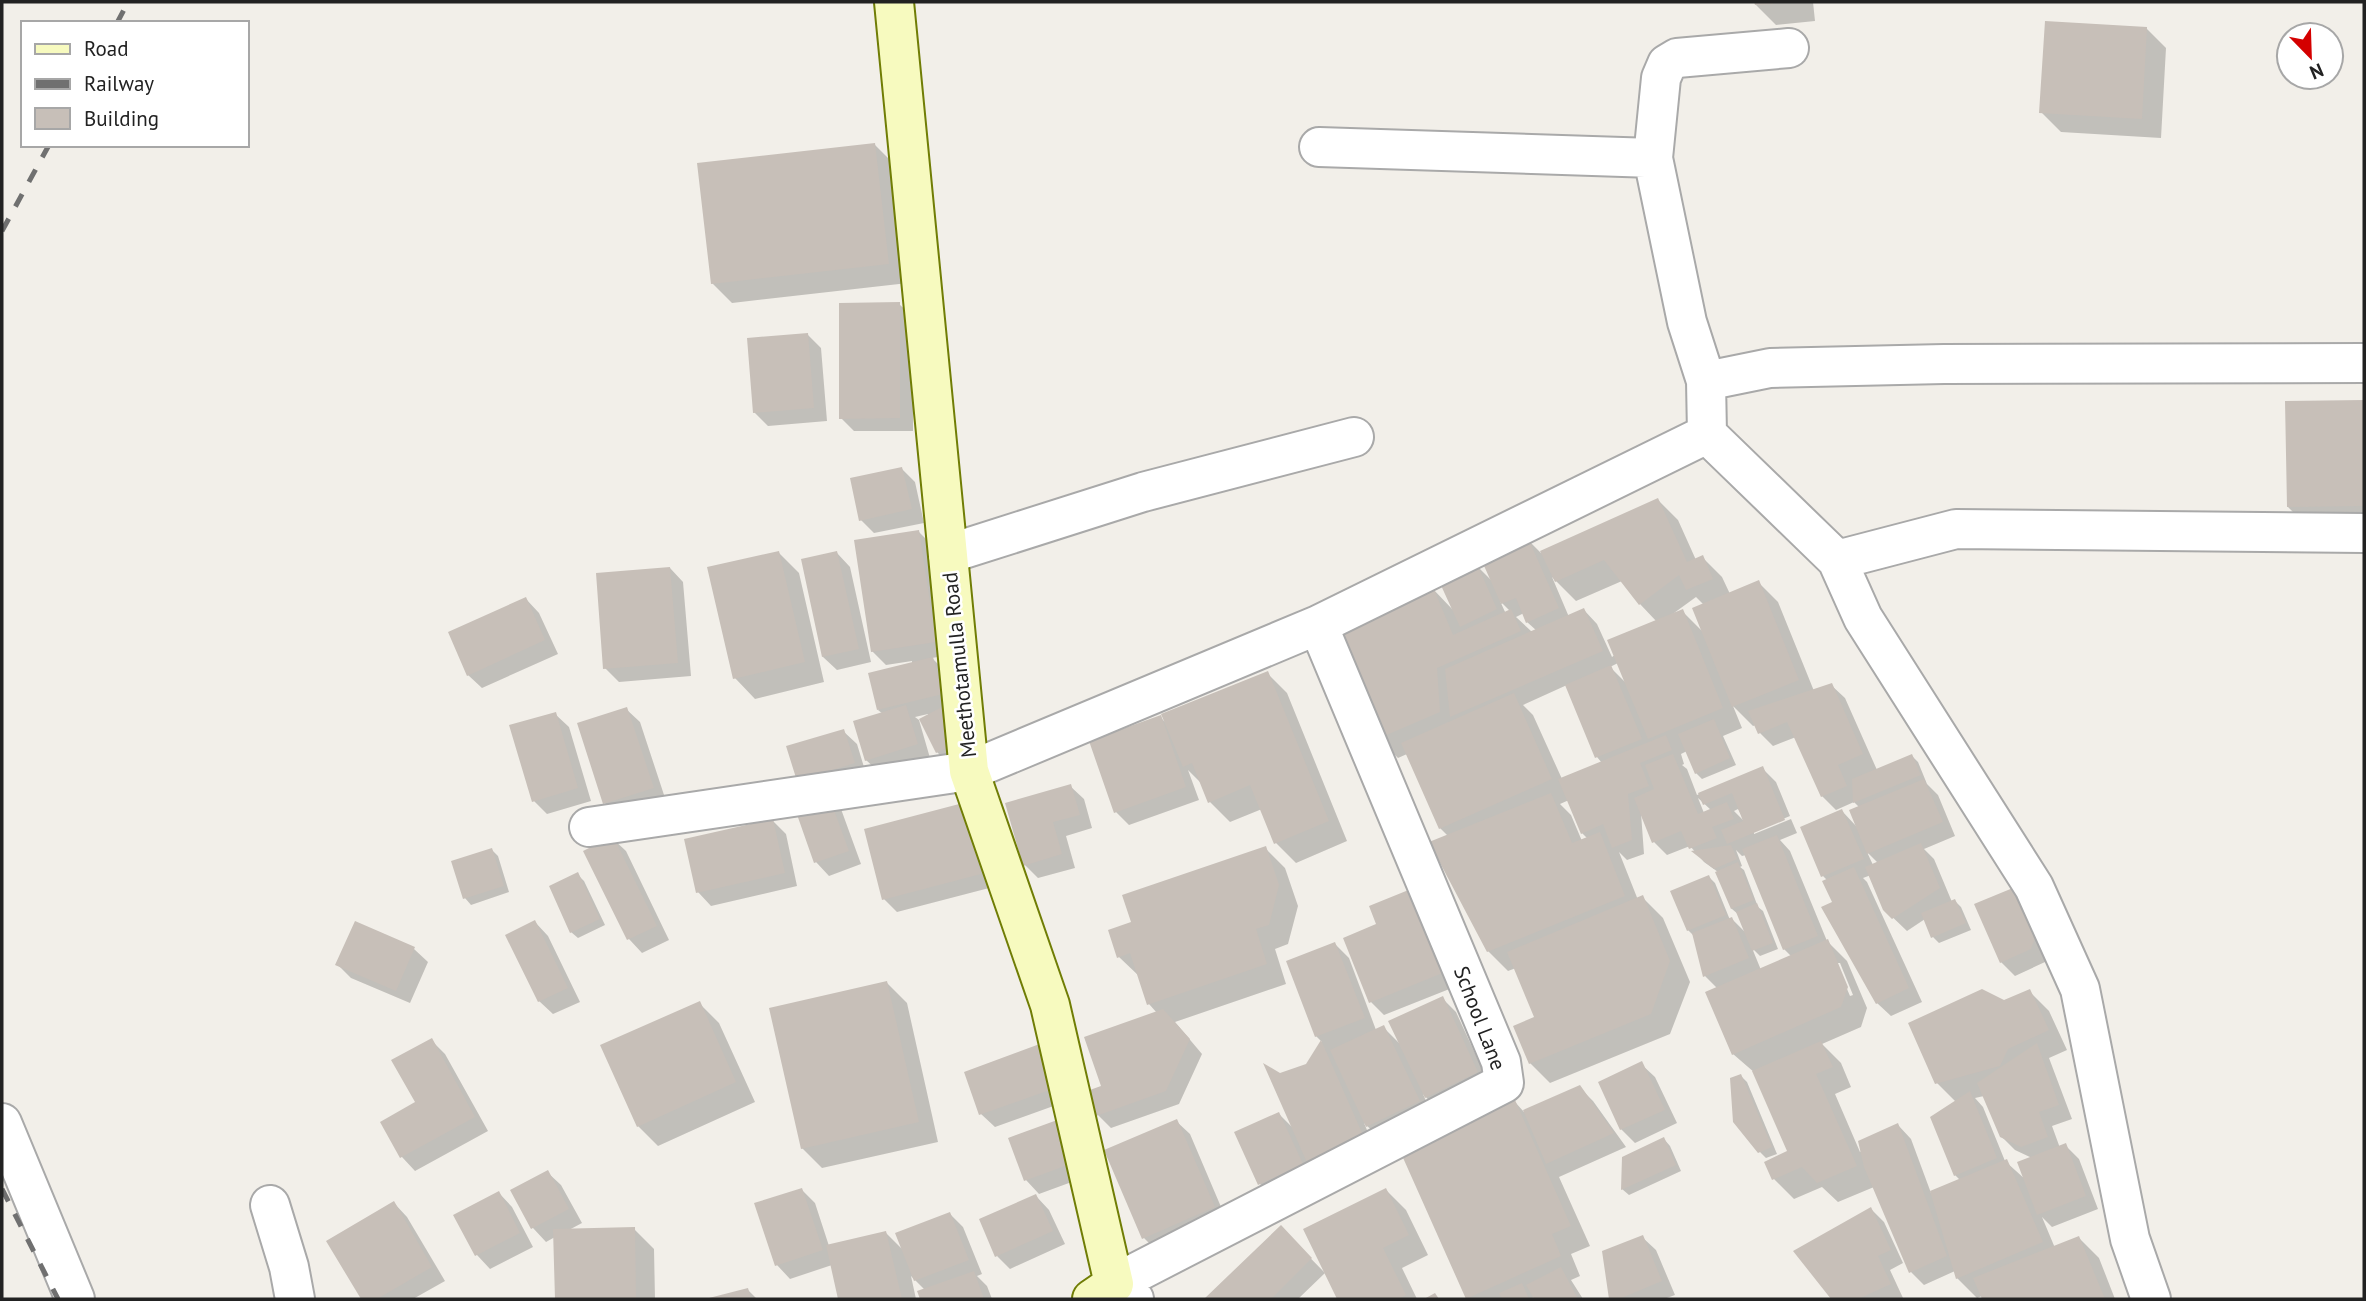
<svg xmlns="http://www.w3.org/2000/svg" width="2366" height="1301" viewBox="0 0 2366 1301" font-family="'PT Sans',sans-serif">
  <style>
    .shadow { fill: #0003; fill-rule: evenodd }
    .building { fill: #c7bfb8 }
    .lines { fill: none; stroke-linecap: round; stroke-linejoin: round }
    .street-casing { stroke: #a9a9a9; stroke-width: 42 }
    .secondary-casing { stroke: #707d05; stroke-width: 42 }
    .street { stroke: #fff; stroke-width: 38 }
    .secondary { stroke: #f7fabf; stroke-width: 38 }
    .rail { stroke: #707070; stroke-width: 5; stroke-dasharray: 14 14; stroke-linecap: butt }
    .labels { text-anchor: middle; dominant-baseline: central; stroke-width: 5; stroke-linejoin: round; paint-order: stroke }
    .street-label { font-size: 21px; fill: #222; stroke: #fff }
  </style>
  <rect width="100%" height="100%" fill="#f2efe9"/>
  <!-- shadow -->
  <path class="shadow" d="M1756,2H1813L1815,21L1776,25L1756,5Z
    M2146,28L2166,48L2161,138L2061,132L2041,112Z
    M875,145L895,165L908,283L732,303L712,283Z
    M899,304L913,317V431H854L841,418Z
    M808,335L821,348L827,421L768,426L754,412Z
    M2364,401V525L2308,527L2288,507L2286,403Z
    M902,469L915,482L924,523L874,533L861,520Z
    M1658,500L1678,520L1696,560L1702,557L1722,577L1730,594L1758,582L1778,602L1814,691L1831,685L1845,698L1877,770L1912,756L1918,762L1927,784L1938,795L1955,836L1924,849L1934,859L1952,902L1955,901L1961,907L1971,930L1939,943L1933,937L1925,919L1907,931L1884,909L1871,875L1863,878L1867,882L1922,1002L1891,1016L1877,1003L1834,903L1828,881L1823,876L1842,811L1857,827L1860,808L1854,802L1836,810L1822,796L1796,737L1773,746L1760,733L1756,725L1753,726L1733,706L1742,728L1723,736L1736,765L1702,779L1696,773L1687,751L1681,754L1684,764L1682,765L1687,769L1697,795L1762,768L1776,782L1790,816L1754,831V834L1791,819L1797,833L1780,840L1790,851L1827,941L1847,961L1867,1008L1861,1027L1822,1044L1841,1063L1851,1087L1835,1094L1860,1152L1898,1125L1911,1139L1931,1193L1960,1180L1955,1175L1956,1102L1937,1083L2004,1002L2029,991L2049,1011L2067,1050L2049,1058L2072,1119L2052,1126L2060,1148L2065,1145L2079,1159L2098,1209L2052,1227L2042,1217L2055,1248L2079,1238L2099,1258L2115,1299H1983L1982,1296L1977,1298L1957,1278L1955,1271L1924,1285L1911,1272L1874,1187L1838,1202L1822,1187L1794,1199L1774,1179L1767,1162L1789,1152L1755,1073L1733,1054L1717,988L1705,976L1695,937L1688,930L1709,877L1715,883L1730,920L1732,919L1747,934L1739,915L1732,909L1718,872L1704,862L1690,846L1667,855L1654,842L1641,813L1644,854L1627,860L1619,852L1638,900L1643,898L1663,918L1690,982L1670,1034L1550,1083L1530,1063L1536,1018L1516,968L1508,971L1488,951L1448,836L1440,828L1407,754L1398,758L1378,738L1433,589L1453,610L1477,566L1493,582L1528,540L1541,553ZM1552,577L1576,601L1622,581L1640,604L1657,622L1612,657L1597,624L1584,610L1569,617ZM1696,597L1704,605V633L1682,611L1674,613ZM1500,601L1511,612L1506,614ZM1524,613L1527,622L1537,631H1531L1516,617ZM1618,663L1627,684L1610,667ZM1567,685L1597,757L1602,763L1562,779L1533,715L1523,705ZM1698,798L1711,810L1704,813ZM1569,800L1582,833L1588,839L1582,841L1571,815L1560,804ZM1738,809L1745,822L1734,811ZM1736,850L1742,856L1746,855L1784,949L1791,956L1761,970L1752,948L1760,956L1778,949L1763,911L1758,907L1744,870L1740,867L1742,866ZM1867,852L1878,863L1873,865ZM1836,963H1840L1853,995L1850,996ZM1984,1096L2001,1136L2015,1150L2032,1158L2026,1180L2005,1161L1983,1107L1975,1098Z
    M919,532L932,545L949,655L932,658L946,672L955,708L943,711L964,748L943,758L937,752L928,714L915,717L919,720L930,758L880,773L866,760L883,714L878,710L912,664V661L886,665L872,651Z
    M779,553L799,573L824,682L755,699L735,678Z
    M837,553L850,567L871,662L837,670L823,657Z
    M670,568L683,582L691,676L619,682L605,668Z
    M526,599L539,613L558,654L482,688L468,675Z
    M1267,673L1287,693L1347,841L1296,863L1276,843L1262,809L1230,822L1210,802L1203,785L1188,770L1199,800L1129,825L1116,812L1160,717L1167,724Z
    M626,709L640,722L666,801L618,817L605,803Z
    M555,714L569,727L591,801L547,814L534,801Z
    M843,731L857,744L867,777L812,793Z
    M1070,786L1084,799L1092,828L1066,836L1075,868L1038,878L1025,865Z
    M828,796L841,809L861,864L829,876L816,862Z
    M976,818L993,887L897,912L884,899Z
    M773,821L786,834L797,886L711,906L698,892Z
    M612,838L626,851L669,940L642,953L629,939Z
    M1265,848L1285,868L1298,906L1288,944L1275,949L1286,984L1175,1022L1202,1054L1179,1104L1111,1128L1098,1115L1104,1087L1157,1013L1149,1004L1140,977L1119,957L1133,923Z
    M492,850L498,856L509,892L471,905L465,898Z
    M577,874L584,881L605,925L578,938L571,932Z
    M1410,892L1457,986L1384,1015L1371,1002L1378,925Z
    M1976,905L2054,936L2045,962L2015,976L2001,962Z
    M535,922L548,936L580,1002L553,1014L539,1001Z
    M1335,944L1349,958L1376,1030L1383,1027L1400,1044L1442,998L1456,1012L1490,1086L1439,1111L1423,1094L1432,1115L1381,1139L1364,1123L1378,1156L1273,1197L1260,1184L1279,1114L1294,1129L1279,1075L1307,1065L1322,1042L1316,1036Z
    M414,949L428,962L410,1003L351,978L337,964Z
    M887,983L907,1003L938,1142L822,1168L802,1148Z
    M699,1003L719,1023L755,1102L658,1146L638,1126Z
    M431,1040L445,1054L488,1131L415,1171L402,1157L382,1122L417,1103Z
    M1045,1045L1073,1099L995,1127L981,1114Z
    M1641,1064L1655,1077L1677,1123L1635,1143L1621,1129Z
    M1741,1076L1747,1082L1777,1154L1766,1158L1760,1152Z
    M1580,1088L1593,1101L1626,1147L1559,1177L1590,1246L1571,1254L1580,1276L1571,1280L1583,1299H1536L1534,1297L1531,1299H1469L1467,1298L1515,1102L1524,1112Z
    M1059,1121L1088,1176L1039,1194L1026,1180Z
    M1176,1121L1190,1134L1227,1221L1157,1251L1144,1238Z
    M1664,1139L1670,1146L1681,1171L1629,1195L1622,1189Z
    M547,1172L561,1185L582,1223L567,1231L634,1229L654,1249L655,1299H556L555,1237L546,1242L533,1228L512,1191Z
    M802,1190L815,1203L829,1246L886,1233L903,1250L950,1214L963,1227L982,1274L977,1276L987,1286L992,1299H922L919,1292L925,1290L911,1276L916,1299H840L832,1265L790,1279L777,1265Z
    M1386,1190L1406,1210L1428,1255L1402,1268L1417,1299H1339L1305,1230Z
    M499,1193L512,1207L533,1247L490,1269L477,1255L456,1216Z
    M1036,1196L1049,1210L1065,1244L1010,1269L997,1256Z
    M394,1203L407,1217L445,1281L413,1299H363L329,1241Z
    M1871,1209L1884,1222L1903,1263L1890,1270L1903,1298L1834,1299L1796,1251Z
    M1281,1228L1325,1273L1298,1299H1207Z
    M1642,1237L1656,1250L1675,1295L1664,1299H1611L1604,1253Z
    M748,1290L757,1299H713Z"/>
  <!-- building -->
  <path class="building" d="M1754,2H1773V4L1755,5Z
    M2045,21L2147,27L2142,119L2039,113Z
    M875,143L889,264L711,284L697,163Z
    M900,302V418L839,419V303Z
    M808,333L814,408L753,413L747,338Z
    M2364,400V506L2287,507L2285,401Z
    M902,467L912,509L859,521L850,478Z
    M1658,498L1687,562L1703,555L1713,579L1686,590L1679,575L1639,605L1604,560L1555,582L1540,551Z
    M919,530L936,642L871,652L854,540Z
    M1528,538L1559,608L1526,623L1516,598L1501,604L1481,559Z
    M779,551L805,662L733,679L707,567Z
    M837,551L859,649L822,657L801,559Z
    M1477,564L1497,609L1460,627L1439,581Z
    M670,567L678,663L603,669L596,573Z
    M1759,580L1799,680L1732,707L1692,608Z
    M1433,587L1453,635L1511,609L1521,631L1437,668L1440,712L1377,739L1330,631Z
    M526,597L545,640L467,676L448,632Z
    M1584,608L1603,651L1450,717L1445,669Z
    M1683,609L1723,708L1648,739L1607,640Z
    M933,657L943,694L877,710L868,673Z
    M1611,665L1642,739L1595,758L1565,685Z
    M1268,671L1329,821L1274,844L1250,785L1208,803L1192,763L1183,767L1161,714Z
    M1832,683L1863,754L1838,765L1847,786L1821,797L1787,722L1758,734L1748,711Z
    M1514,693L1552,779L1439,829L1401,743Z
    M906,705L918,744L865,761L853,721Z
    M627,707L654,788L603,804L577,723Z
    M942,707L959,742L936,753L919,719Z
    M556,712L578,788L532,802L509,725Z
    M1161,715L1186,787L1114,813L1089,741Z
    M1714,719L1730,758L1695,774L1678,734Z
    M844,729L855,763L797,781L786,746Z
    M1666,735L1672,750L1640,763L1649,786L1628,794L1632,840L1612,848L1603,824L1581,834L1558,779Z
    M1673,754L1698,814L1727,802L1734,819L1712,827L1717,838L1689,849L1681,831L1652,843L1634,798L1654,789L1645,765Z
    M1912,754L1921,775L1853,803L1852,779Z
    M1763,766L1785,820L1727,844L1721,830L1743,821L1732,793L1703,805L1698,793Z
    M1924,779L1943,822L1867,854L1849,810Z
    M1071,784L1080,815L1053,822L1062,854L1023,866L1005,803Z
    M1551,793L1572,843L1600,832L1625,896L1487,952L1429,842Z
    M828,794L849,851L814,863L794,806Z
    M963,803L981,874L882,900L864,829Z
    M1842,809L1864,859L1821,877L1800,827Z
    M773,819L785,873L696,893L684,839Z
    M1777,835L1818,936L1783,950L1742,849Z
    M613,836L657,926L627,940L583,851Z
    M1921,843L1940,888L1892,919L1883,910L1865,867Z
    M1731,845L1737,859L1714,869L1691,851Z
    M1266,846L1279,885L1269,925L1256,929L1267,964L1147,1005L1130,953L1117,958L1108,930L1131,922L1122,895Z
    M492,848L504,886L463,899L451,861Z
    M1738,862L1754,900L1731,909L1715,872Z
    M1854,867L1909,988L1876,1004L1821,907L1832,902L1822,881Z
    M578,872L600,919L570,933L549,886Z
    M1709,875L1726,915L1687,931L1670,891Z
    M2025,883L2041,921L2031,949L2000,963L1974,904Z
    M1411,889L1445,972L1369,1003L1343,938L1376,924L1369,906Z
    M1643,895L1670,961L1651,1014L1529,1064L1513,1026L1534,1017L1507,952Z
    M1955,899L1966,923L1931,938L1921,913Z
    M1757,903L1773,943L1752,951L1736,912Z
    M1732,917L1749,958L1703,977L1692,933Z
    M535,920L568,988L538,1002L505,935Z
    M355,921L415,947L396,991L335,965Z
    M1828,939L1848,987L1841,1007L1732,1055L1705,992Z
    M1335,942L1365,1018L1315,1037L1286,961Z
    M887,981L919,1122L801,1149L769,1008Z
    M1982,989L2004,1000L2030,989L2049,1030L2008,1049L2000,1066L1935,1084L1908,1023Z
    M1443,996L1478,1072L1425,1098L1388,1021Z
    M700,1001L736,1082L637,1127L600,1045Z
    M1163,1009L1190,1039L1166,1091L1096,1116L1087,1091L1101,1086L1084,1037Z
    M1384,1025L1420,1101L1366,1127L1330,1050Z
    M432,1038L475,1117L400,1158L380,1122L415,1102L391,1060Z
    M1321,1040L1366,1142L1309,1167L1263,1063L1280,1073L1306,1064Z
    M1821,1041L1833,1067L1816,1074L1857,1166L1817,1183L1802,1167L1772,1180L1764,1162L1787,1151L1752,1071Z
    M1045,1042L1061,1086L979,1115L964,1072Z
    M2037,1043L2059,1105L2039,1112L2048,1137L2021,1147L2000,1137L1977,1083Z
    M1642,1061L1665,1110L1620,1130L1598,1082Z
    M1741,1074L1772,1147L1758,1153L1733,1122L1730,1078Z
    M1580,1085L1614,1133L1546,1164L1523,1110Z
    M1970,1091L1997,1158L1954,1176L1930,1117Z
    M1515,1100L1571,1226L1552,1234L1561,1256L1466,1299L1400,1151Z
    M1279,1112L1303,1164L1258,1185L1234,1132Z
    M1060,1119L1076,1162L1024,1181L1008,1138Z
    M1177,1119L1215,1207L1142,1239L1104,1150Z
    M1898,1123L1947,1256L1909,1273L1864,1167L1858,1141Z
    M1664,1137L1676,1165L1621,1190L1622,1157Z
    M2066,1143L2086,1196L2037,1215L2017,1162Z
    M2007,1159L2043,1242L1956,1279L1930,1191Z
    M548,1170L569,1209L531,1229L510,1190Z
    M802,1188L823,1250L775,1266L754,1203Z
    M1386,1188L1409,1235L1383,1248L1406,1295L1398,1299H1337L1303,1229Z
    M499,1191L520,1233L475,1256L453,1215Z
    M1036,1194L1053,1231L995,1257L979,1219Z
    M394,1201L432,1267L377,1299H361L326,1241Z
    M1871,1207L1891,1250L1878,1256L1891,1284L1858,1299H1831L1793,1251Z
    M950,1212L969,1260L914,1281L895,1233Z
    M1281,1225L1312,1258L1271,1299H1204Z
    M635,1227L636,1299H555L553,1229Z
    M886,1231L902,1299H838L826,1245Z
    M1643,1235L1662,1281L1619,1299H1609L1602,1251Z
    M2079,1236L2105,1299H1982L1973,1278Z
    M1561,1267L1578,1299H1534L1526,1285Z
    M974,1271L984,1299H920L917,1291Z
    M1522,1283L1529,1299H1502L1499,1293Z
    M748,1288L751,1299H709V1298Z
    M1435,1293L1439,1299H1424Z"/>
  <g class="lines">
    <!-- street casing -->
    <g class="street-casing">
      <path id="street" d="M1319,147L1653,158L1687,322L1706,381
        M1653,158L1661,78L1667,64L1677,58L1789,48
        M1707,434L1837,560L1863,618L2034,887L2080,989L2130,1239L2151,1299
        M948,554L1143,492L1354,437
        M1837,560L1956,529L2364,533
        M589,827L969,771L1318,625L1707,434L1706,381L1770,368L1944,364L2364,363
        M2,1123L75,1299
        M270,1205L289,1267L295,1299
        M1134,1299L1114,1284L1504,1083L1501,1062L1318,625"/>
    </g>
    <!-- secondary casing -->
    <g class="secondary-casing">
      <path id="secondary" d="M894,2L969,771L1050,1005L1114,1284L1092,1299"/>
    </g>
    <!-- street -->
    <use href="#street" class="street"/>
    <!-- secondary -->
    <use href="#secondary" class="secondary"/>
    <!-- rail -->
    <path class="rail" d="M117,23L128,2
      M2,231L49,145
      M2,1189L58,1299"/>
  </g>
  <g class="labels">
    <!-- street labels -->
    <g class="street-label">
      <text transform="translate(959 665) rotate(-96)">Meethotamulla Road</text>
      <text transform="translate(1480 1018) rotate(69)">School Lane</text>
    </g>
  </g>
  <!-- border -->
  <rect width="2366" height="1301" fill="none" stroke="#222222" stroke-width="7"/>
  <!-- legend -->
  <rect x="21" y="21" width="228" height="126" fill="#ffffff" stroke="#a7a7a7" stroke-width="2"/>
  <rect x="35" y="44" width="35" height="10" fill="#f7fabf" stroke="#a7a7a7" stroke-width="2"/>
  <text x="84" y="56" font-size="21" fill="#222222">Road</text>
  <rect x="35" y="79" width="35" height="10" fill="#707070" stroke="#a7a7a7" stroke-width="2"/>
  <text x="84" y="91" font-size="21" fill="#222222">Railway</text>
  <rect x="35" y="108" width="35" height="21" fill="#c7bfb8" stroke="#a7a7a7" stroke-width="2"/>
  <text x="84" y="126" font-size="21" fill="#222222">Building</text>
  <!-- north arrow -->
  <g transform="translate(2310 56) rotate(157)"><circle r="33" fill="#ffffff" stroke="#a7a7a7" stroke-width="2"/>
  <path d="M0-5L12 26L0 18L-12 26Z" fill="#d40000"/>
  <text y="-10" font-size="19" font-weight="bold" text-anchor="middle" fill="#222222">N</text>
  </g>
</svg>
